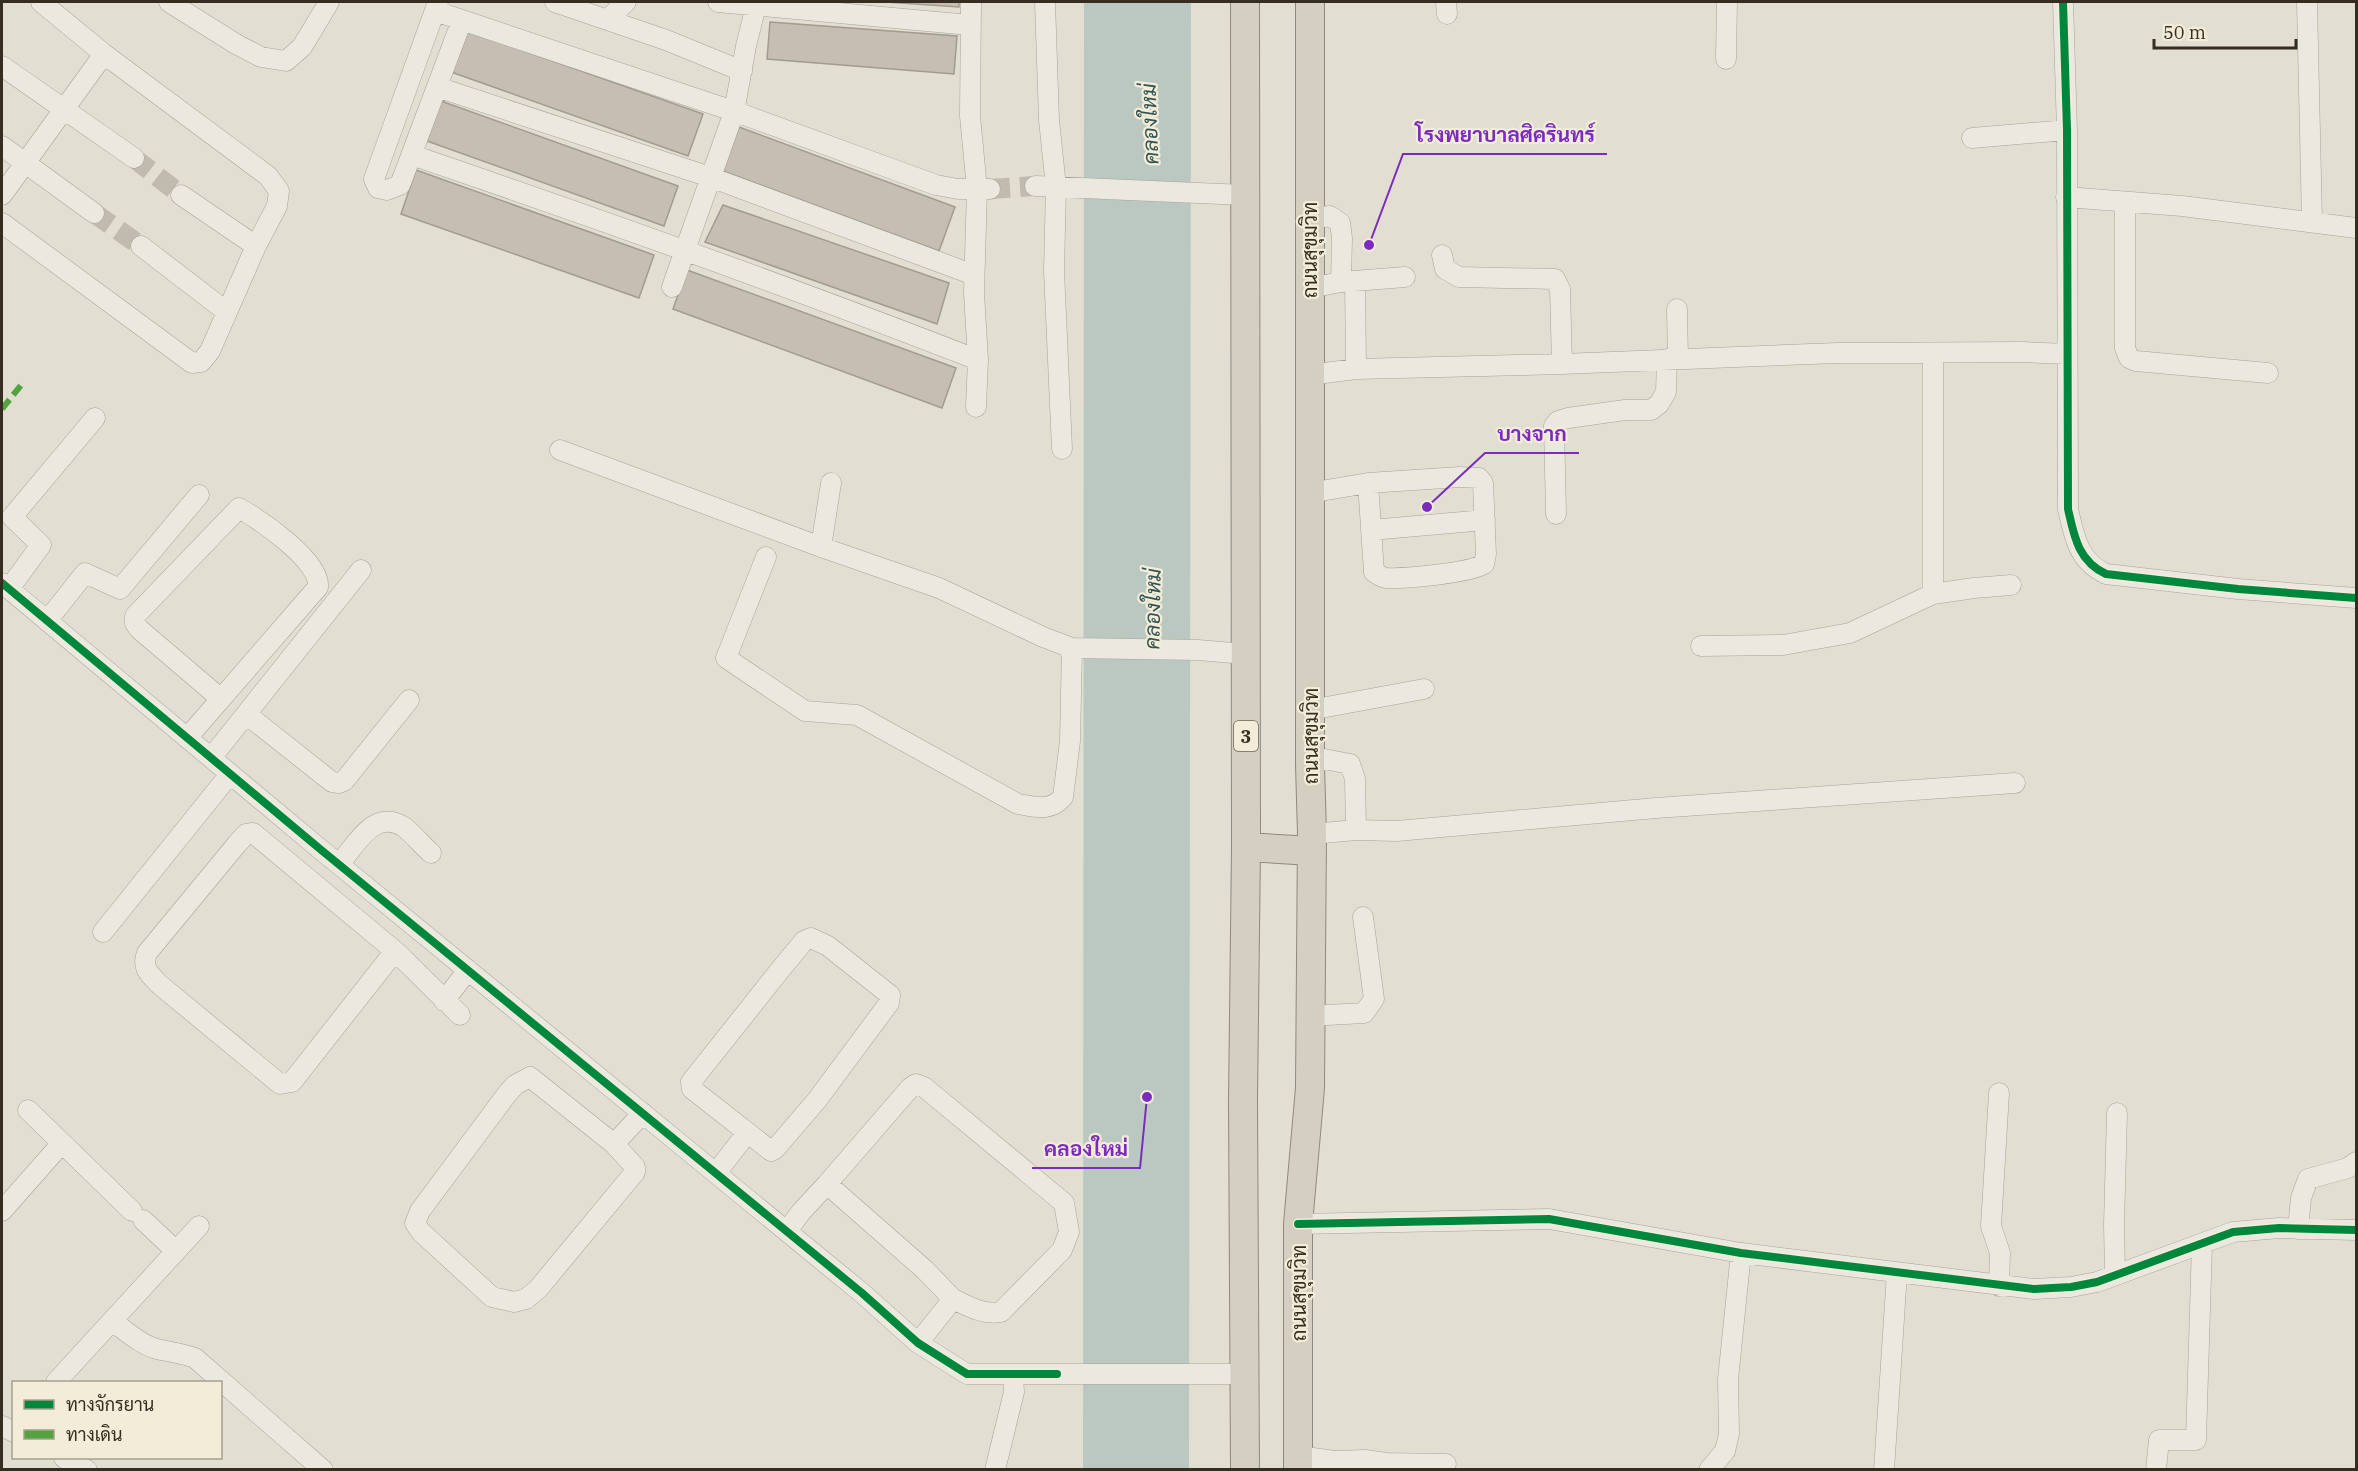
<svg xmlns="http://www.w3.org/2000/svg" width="2358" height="1471" viewBox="0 0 2358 1471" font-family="'IBM Plex Serif',Sarabun,serif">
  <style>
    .water { fill: #bac8c1 }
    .building { fill: #c6beb2; stroke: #a29b90; stroke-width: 1.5 }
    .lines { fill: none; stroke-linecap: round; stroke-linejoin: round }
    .minor-tunnel { stroke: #c0bbae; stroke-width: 20; stroke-dasharray: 20 10; stroke-linecap: butt }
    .minor-casing { stroke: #a8a399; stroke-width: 21 }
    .highway-casing { stroke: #8e8980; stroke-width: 30 }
    .minor { stroke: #ebe8e0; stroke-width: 20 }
    .highway { stroke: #d5cfc1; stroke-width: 28 }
    .quiet { stroke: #53a441; stroke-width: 6; stroke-dasharray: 12 6; stroke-linecap: butt }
    .cycleway-casing { stroke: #f2ecd8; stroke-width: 11 }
    .cycleway { stroke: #00873e; stroke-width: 8 }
    .labels { text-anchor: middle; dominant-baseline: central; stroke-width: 4.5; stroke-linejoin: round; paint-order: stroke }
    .shield { fill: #f2ecd8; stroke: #6e6658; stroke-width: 1.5 }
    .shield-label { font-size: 18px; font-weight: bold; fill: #362d21 }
    .street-label { font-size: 20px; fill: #362d21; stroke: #f2ecd8 }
    .water-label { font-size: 21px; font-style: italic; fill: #325454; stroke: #f2ecd8 }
    .leader { fill: none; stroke: #7b2cbf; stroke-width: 2 }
    .callout-dot { fill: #7b2cbf; stroke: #f2ecd8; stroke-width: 2 }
    .callout-label { font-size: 21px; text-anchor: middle; font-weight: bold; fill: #7b2cbf; stroke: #f2ecd8; stroke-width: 4.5; stroke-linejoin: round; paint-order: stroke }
  </style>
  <rect width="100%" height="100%" fill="#e2ded1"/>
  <!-- water -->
  <path class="water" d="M1084,2H1191L1189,1469L1083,1470Z"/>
  <!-- building -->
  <path class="building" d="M885,2H959V7Z
    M770,22L957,36L954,74L767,59Z
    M465,30L703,114L688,156L451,72Z
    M441,101L678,186L664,226L427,141Z
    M739,127L955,207L939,251L723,171Z
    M416,170L654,255L639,298L401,214Z
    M723,205L949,283L937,324L705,242Z
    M687,270L956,368L942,408L673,309Z"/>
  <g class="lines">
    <!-- minor-tunnel -->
    <path class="minor-tunnel" d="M134,158L181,195
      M990,189L1035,186
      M94,213L141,246"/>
    <!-- minor casing -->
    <g class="minor-casing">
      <path id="minor" d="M169,2L236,44L261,57L286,61L302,47L329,2
        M438,2L374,179L378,188L387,190L400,185L462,20
        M555,2L666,40L742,71
        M718,2L970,25
        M971,2L970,116L977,189L974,293L978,360L976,407
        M1045,2L1049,120L1056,187L1054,271L1062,449
        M1446,2L1447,14
        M2063,2L2067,130L2068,509C2074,536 2078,561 2106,574L2238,589L2356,598
        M2307,2L2312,221
        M435,11L739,113L936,185L958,189H990
        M607,20L626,2
        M1726,59L1727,2
        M2,66L134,158
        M437,87L710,177L974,275
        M1972,138L2067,130
        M2,146L94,213
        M412,155C602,220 791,287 978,360
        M1035,186L1245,195
        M2,195L104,54
        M181,195L256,246
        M2066,197L2182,206L2356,228
        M2125,202V348L2129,358L2136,361L2268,373
        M1309,222L1316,218L1330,216L1340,223L1342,238L1341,282
        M2,223L192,363L201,362L210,351L256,246L277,206L279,191L268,176L104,54L41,2
        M141,246L227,312
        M1442,255L1445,269L1459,277L1555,279L1560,289L1562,364
        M1355,281L1356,369
        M672,287L734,112L746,46L757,2
        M1310,288L1341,282L1405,277
        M1677,309L1678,359
        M1933,354V594L1974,588L2011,585
        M1309,375L1356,369L1562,364L1837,353L2023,352L2067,354
        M560,450L821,547L939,588L1043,637L1072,648L1198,650L1245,654
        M1309,493L1368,483L1460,477L1479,478L1483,483L1486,554L1484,564C1469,573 1405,579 1386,578C1381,577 1378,575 1374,572L1368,483
        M1556,514L1554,426L1558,421L1568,418L1625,410H1651L1659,404L1666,392L1667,359
        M1371,530L1485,520
        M821,547L831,483
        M766,557L726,658L805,711L857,715L1018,804C1036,807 1050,812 1063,797L1070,741L1072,648
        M2,583L320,849L862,1293L918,1343L967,1374H1245
        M9,589L41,545L12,517L95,418
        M47,621L85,573L120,589L199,495
        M1701,646L1783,645L1850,633L1933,594
        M1310,710L1424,689
        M246,714L332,782L339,783L344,781L409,700
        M187,738L318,587C321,561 260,520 239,508L135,616V623L139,629L220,698
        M211,758L361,570
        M1310,765L1324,759L1350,764L1355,779L1356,830
        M1312,834L1356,830L1397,831L1656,808L2015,783
        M339,864C357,844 374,808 404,827C413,834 422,845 431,853
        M103,932L230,774
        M811,938L828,946L890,995L889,1003L817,1100L775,1149L771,1151L692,1089L691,1082L780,970L804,941Z
        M395,951L292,1082L280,1084L160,985C150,975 141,968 147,953L237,844L246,834L253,833L395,951L460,1015
        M444,1001L468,970
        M1309,1016L1364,1013L1374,999L1363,917
        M530,1077L614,1144L635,1167V1172L538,1289L526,1299L514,1302L492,1297L421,1232L415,1223L420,1211L507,1094L515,1085Z
        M1999,1093L1991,1226L2000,1253L1999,1286
        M28,1110L132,1211
        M614,1144L643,1113
        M716,1173L747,1133
        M827,1184L910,1088L916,1084L924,1087L1064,1203L1069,1232L1062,1250L1001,1312C983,1315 970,1307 953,1299
        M2,1211L62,1143
        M143,1220L176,1251
        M1298,1224L1549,1219L1741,1253L2034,1289L2071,1287L2097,1282L2233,1232L2279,1228L2356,1230
        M2298,1229L2301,1198L2308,1179L2348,1168L2356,1162
        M787,1231L801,1212L827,1184L925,1270L953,1299L918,1343
        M2115,1275L2114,1225L2117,1113
        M112,1321C126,1331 141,1345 157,1349C170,1352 182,1353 195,1358L323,1470
        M56,1382L199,1226
        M2,1426L14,1432
        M1298,1456L1334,1461L1365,1460L1386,1463L1390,1470
        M64,1458L87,1470
        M1386,1463L1446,1464
        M995,1470L1014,1392L1013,1375
        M1709,1470L1725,1451L1729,1434L1728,1379L1741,1253
        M1884,1470L1897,1273
        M2156,1470L2159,1440H2196L2202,1244"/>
    </g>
    <!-- highway casing -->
    <g class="highway-casing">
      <path id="highway" d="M1245,2L1246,847L1243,1101L1245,1470
        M1246,847L1312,851
        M1298,1470V1224L1310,1088L1312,834L1310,765V2"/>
    </g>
    <!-- minor -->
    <use href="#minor" class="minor"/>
    <!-- highway -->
    <use href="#highway" class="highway"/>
    <!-- quiet -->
    <path class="quiet" d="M2,409L22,384"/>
    <!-- cycleway casing -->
    <g class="cycleway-casing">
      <path id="cycleway" d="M2063,2L2067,130L2068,509C2074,536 2078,561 2106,574L2238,589L2356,598
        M2,583L320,849L862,1293L918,1343L967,1374H1057
        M1298,1224L1549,1219L1741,1253L2034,1289L2071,1287L2097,1282L2233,1232L2279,1228L2356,1230"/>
    </g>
    <!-- cycleway -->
    <use href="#cycleway" class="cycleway"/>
  </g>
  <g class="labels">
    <!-- shield labels -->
    <rect class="shield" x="1234" y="721" width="24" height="30" rx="4.5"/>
    <g class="shield-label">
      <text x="1246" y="736">3</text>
    </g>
    <!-- street labels -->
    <g class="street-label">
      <text transform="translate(1309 250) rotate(-90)">ถนนสุขุมวิท</text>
      <text transform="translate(1310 736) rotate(-90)">ถนนสุขุมวิท</text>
      <text transform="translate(1298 1293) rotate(-90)">ถนนสุขุมวิท</text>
    </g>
    <!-- water labels -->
    <g class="water-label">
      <text transform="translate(1149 124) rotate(-92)">คลองใหม่</text>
      <text transform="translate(1152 609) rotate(-89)">คลองใหม่</text>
    </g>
  </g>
  <!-- callouts -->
  <path class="leader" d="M1369 245L1403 154H1607M1427 507L1485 453H1579M1147 1097L1140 1168H1032"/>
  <g class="callout-dot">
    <circle cx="1369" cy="245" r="6"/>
    <circle cx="1427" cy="507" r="6"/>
    <circle cx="1147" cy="1097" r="6"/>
  </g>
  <g class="callout-label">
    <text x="1505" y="142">โรงพยาบาลศิครินทร์</text>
    <text x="1532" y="441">บางจาก</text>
    <text x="1086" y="1156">คลองใหม่</text>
  </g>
  <!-- border -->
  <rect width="2358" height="1471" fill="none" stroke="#362d21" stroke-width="6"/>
  <!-- legend -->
  <rect x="12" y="1381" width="210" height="78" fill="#f2ecd8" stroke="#a7a08f" stroke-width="1.5"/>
  <rect x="24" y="1400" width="30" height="9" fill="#00873e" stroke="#a7a08f" stroke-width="1.5"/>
  <text x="66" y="1411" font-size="18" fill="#362d21">ทางจักรยาน</text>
  <rect x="24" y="1430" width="30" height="9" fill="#53a441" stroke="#a7a08f" stroke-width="1.5"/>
  <text x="66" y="1441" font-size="18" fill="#362d21">ทางเดิน</text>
  <!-- scale -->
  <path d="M2154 39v9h142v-9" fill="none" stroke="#362d21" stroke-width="3"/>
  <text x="2163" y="39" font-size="18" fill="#362d21" stroke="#f2ecd8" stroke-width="4.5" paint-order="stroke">50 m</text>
</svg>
